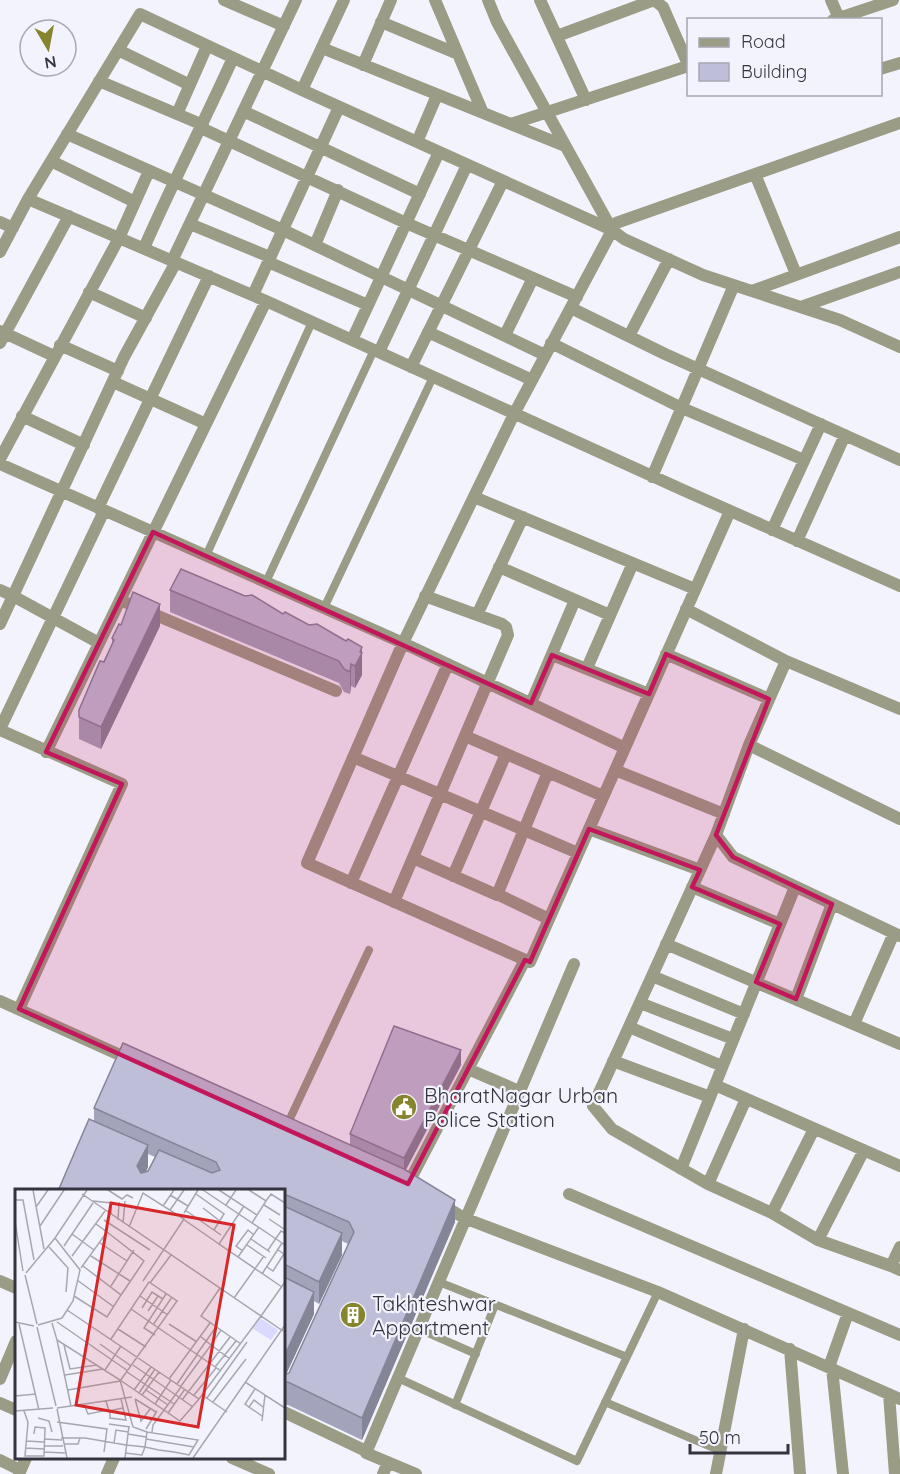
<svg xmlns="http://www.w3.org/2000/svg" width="900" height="1474" viewBox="0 0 900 1474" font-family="Quicksand,sans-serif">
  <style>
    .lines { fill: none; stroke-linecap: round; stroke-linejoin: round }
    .service { stroke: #9b9c86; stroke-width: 8 }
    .minor { stroke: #9b9c86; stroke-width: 12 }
    .wall { fill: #a3a3bb; fill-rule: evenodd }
    .shaded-wall { fill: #858598 }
    .building { fill: #bebed9; stroke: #858598; stroke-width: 1.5 }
    .marked { fill: #c2185b; fill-opacity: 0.2; stroke: #c2185b; stroke-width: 4.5; stroke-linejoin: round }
    .labels { text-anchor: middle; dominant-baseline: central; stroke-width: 4.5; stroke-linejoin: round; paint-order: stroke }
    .poi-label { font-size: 21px; fill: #34343e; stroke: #f3f3fe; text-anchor: start }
    .inset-road { fill: none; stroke: #a7a7b1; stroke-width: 1.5 }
    .view { fill: #d62828; fill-opacity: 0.15; stroke: #d62828; stroke-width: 3 }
    .inset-edge { fill: none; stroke: #34343e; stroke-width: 3 }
  </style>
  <rect width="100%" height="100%" fill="#f3f3fe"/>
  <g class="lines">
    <!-- service -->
    <path class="service" d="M206,556L312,322
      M266,582L374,350
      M324,608L433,377
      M287,1125L369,950
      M439,1282L627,1357
      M419,1329L476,1354
      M398,1378L577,1461L658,1292
      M605,1402L721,1451
      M455,1405L495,1305"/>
    <!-- minor -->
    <path class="minor" d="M224,0L284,26
      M435,0L483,113
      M488,0L497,22L612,230L624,239L703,275L840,320L900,347
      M540,0L586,100
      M831,0L839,18
      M833,20L893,0
      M381,22L458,54
      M557,36L654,0L663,7L688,64
      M322,48L565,146
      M118,50L190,85
      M363,65L391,0
      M880,69L900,63
      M99,81L203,125
      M302,90L344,0
      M243,111L420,194
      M177,114L207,46
      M511,124L688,66
      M201,128L406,223L577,297
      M67,134L283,230L545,355
      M417,142L437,95
      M51,161L135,202
      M755,174L796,274
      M28,199L140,14L302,90L612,230
      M0,222L13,228
      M190,224L270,257
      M315,245L338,190
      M144,248C172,184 204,122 233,58
      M0,252L28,199L266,301L683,490L900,586
      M172,261L296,0
      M268,262L368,305
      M752,291L900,237
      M89,292L146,318
      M253,295L339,107
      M801,307L900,272
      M571,308L665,354L900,460
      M0,331L54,356
      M428,332L532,380
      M505,335L533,278
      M629,336L669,259
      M352,340L439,152
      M0,343L69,216
      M551,343L682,408L804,460
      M60,345L118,371
      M379,352L467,165
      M411,367L503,181
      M113,382L206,424
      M22,416L84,445
      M0,459L119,238L149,171
      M0,464L403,643L625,748
      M652,477L734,285
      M474,497L695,589
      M98,508L209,276
      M730,511L530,962L307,863L403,643L514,414L616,223L900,123
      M772,530L821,424
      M797,541L845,435
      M499,567L610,615
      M0,590L13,596L124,357L176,262
      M120,600L336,691
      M686,609L786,661
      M477,615L523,517
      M0,624L13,596L99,643
      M666,654L769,699
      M552,655L649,694
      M587,668L633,563
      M531,703L575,600
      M900,709L786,661L749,745L716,835L733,857L900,936
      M0,729L104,511
      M0,730L122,784L19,1009
      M465,736L603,796
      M749,745L900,819
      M46,752L266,301
      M353,757L578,853
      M615,770L724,814
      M589,829L700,870
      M716,835L593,1106L612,1129L708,1184L772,1213L818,1240L891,1266
      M413,858L497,895L548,772
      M453,876L506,754
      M351,883L448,664
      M692,887L780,924
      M497,894L549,919
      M394,902L508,635L506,627L502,624L425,596
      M666,944L900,1044
      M652,976L744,1014
      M796,999L832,904
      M0,1001L131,1060
      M640,1003L733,1039
      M854,1024L894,933
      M629,1027L722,1066
      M613,1061L710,1097
      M468,1069L519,1091
      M715,1085L900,1166
      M681,1169L795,887
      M408,1184L525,960
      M708,1184L746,1099
      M569,1194L900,1335
      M443,1205L464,1218L658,1292L900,1399
      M772,1213L814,1129
      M818,1240L864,1150
      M900,1247L891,1266L900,1270
      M0,1281L16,1288
      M790,1349L800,1474
      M829,1367L848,1313
      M832,1368L843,1474
      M0,1379L16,1341
      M889,1394L895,1474
      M0,1403L16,1410
      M284,1412L366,1451
      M232,1458L269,1474
      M0,1460L20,1470
      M19,1474L26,1458
      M107,1474L114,1458
      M383,1474L388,1462
      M416,1474L366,1453L574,964
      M716,1474L744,1329"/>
  </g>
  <!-- wall -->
  <path class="wall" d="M170,590L283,614L346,641L362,669V675L355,688L351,686L350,694L344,692L339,683L170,612Z
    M121,625L160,626L101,749L79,739V710L112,644V638Z
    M461,1065L406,1170L455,1222L362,1440L288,1405H284V1191H58L94,1121V1108L350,1145V1134ZM148,1154L155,1157L148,1171L146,1172L148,1167ZM342,1241L348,1244L289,1373L286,1374L314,1314V1301L319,1304L342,1255Z"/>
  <!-- shaded-wall -->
  <path class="shaded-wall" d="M160,604V626L101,749V727Z
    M362,647V675L355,688V666Z
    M351,664V686L350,694V672Z
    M461,1050V1065L404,1173V1158Z
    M148,1145V1167L137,1188V1166Z
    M455,1200V1222L362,1440V1418Z
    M342,1233V1255L319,1304V1282Z
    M286,1265V1287L284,1289V1266Z
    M314,1292V1314L284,1379V1357Z"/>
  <!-- building -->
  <path class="building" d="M181,569L245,596L252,595L283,614L285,612L309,625L317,624L346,641L348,639L362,647L360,652L362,653L355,666L351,664L350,672L344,669L339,661L170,590Z
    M133,592L160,604L101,727L79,717V710L100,661L104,662L114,640L112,638L119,624L121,625Z
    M394,1026L461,1050L404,1158L350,1134Z
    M123,1043L404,1169L455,1200L362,1418L288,1382L284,1383V1375L289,1373L354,1232L349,1222L284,1194V1191H58L89,1119L148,1145L137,1166L141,1173L148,1171L159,1150L212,1173L220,1170L216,1162L94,1108Z
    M284,1206L342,1233L319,1282L286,1265L284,1266Z
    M284,1277L314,1292L284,1357Z"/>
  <!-- marked area -->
  <path class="marked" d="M153,532L531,703L552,655L649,694L666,654L769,699L716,835L733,857L832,904L796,999L756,982L780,924L692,887L700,870L589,829L530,962L525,960L408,1184L19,1009L122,784L46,752Z"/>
  <!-- icons -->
  <defs>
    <g id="civic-disc" transform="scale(1.35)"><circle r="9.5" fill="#86842d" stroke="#f3f3fe"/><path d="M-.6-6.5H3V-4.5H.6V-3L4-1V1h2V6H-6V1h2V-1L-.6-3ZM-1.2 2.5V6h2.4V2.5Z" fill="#fff"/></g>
    <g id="building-disc" transform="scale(1.35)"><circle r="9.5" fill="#86842d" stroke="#f3f3fe"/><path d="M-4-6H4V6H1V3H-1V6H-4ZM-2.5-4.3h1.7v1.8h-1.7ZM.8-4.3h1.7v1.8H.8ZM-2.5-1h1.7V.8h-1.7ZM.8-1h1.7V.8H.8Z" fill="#fff"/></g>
  </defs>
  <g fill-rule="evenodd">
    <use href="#civic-disc" x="404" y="1107"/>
    <use href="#building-disc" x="353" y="1315"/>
  </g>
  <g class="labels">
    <!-- poi labels -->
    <g class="poi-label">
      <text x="424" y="1095">BharatNagar Urban<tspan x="424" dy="24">Police Station</tspan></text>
      <text x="372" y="1303">Takhteshwar<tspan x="372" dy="24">Appartment</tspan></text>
    </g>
  </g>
  <!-- overview -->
  <g transform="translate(15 1189)">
    <rect width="270" height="270" fill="#f3f3fe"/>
    <path d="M245,129L263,141L256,151L237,139Z" fill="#dad9ff"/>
    <path class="inset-road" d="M18,1L29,60M93,1L107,10L112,6L118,9M188,1L270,56M204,1L242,26M234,1L251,12L256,5L270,14M67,5L268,142M181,5L209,25L199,41M155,6L173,17M0,11H8L19,71M78,12L96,14V26M211,16L221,1M249,16L265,26M148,17L159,1M229,17L204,55L267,98M21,18L33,1M188,19L205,32M155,21L169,1M170,21L206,46M169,24L183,1M168,30L204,55M254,30L269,40M89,31L135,61M103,31L104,13M0,33L8,82M108,34L110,12M237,34L251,12M25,37L49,1M114,38L128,4L169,30L128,92M92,43L129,72L106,106M57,45L79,61M236,50L255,63M85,54L112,72M232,56L251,69M49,57L78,14M34,58L53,79L51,103M253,61L266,42L270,44M228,62L221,57L233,41L239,46M57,67L90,22M76,67L115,92M223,68L244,38M252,78L258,82L269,65L263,61M66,79L92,43L81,35M11,84L40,49L72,1M247,85L267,54M10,86L22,135M62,91L99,118M135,94L156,66M96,97L119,61M205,99L186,127L226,155M59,107L92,128L106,106L68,77M125,107L153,126M219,109L249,67M127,119L137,103L148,110M116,120L206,182M52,121L184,210L246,127M133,122L143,107M246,127L270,93M0,133L19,137M42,133L113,182M37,134L42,151L105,191L118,238L132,243M4,135L24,221M154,135L182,153M23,136L47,129L58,112L65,81L40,49M138,136L157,108M22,138L41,217M103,140L131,158M140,146L129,139L151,105M185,147L196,156L206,141M42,151L56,217M85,155L116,177M49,156L55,180L81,176M182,165L201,138M118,176L178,218M200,178L221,152M90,181L106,157M112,183L159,215M50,186L88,180M154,190L195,134M105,191L165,232L184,210M230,193L270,219M162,195L182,166M166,197L196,156L215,170M53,201L105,192L162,112L134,93L96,150M119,201L136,178M131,201L153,216M124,204L140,180M127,206L144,183M179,206L201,179M0,207L21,205M190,208L212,223M192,209L232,153M120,210L126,232L135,220M120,210L141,223M167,211L215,148M91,212L94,222L108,219M198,213L231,170M69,215L73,225L93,221M140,215L156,191M234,218L230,215L240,200M42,219L117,208M42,220L52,269M0,222L38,219M9,222L13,233L10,267H29L30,239L20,238L19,245M95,222V229L111,231L106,210M153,224L170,200M247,227L234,218L239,211L248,218M23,229L34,232L37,243M247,232L250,206M42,233L92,240L89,263M94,235L115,238M131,240L142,222M137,243L138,236L166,198M113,245L131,248M46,249H70L111,256L130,258L144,261L159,263L174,266L183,251L132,243L130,258L127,266L110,264M29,250L47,251M131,250L179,258M11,252L29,253M99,254L101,241L113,243M49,255H63L65,249M29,257H48M10,259L29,260M29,263L50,264M110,269L114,237M178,269L270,136"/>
    <path class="view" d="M96,14L219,36L183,238L61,216Z"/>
    <rect width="270" height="270" class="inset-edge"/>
  </g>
  <!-- legend -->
  <rect x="687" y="18" width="195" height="78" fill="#f3f3fe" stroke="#a7a7b1" stroke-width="1.5"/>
  <rect x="699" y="38" width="30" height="9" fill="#9b9c86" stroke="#a7a7b1" stroke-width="1.5"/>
  <text x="741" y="48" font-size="18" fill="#34343e">Road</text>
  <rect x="699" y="63" width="30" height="18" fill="#bebed9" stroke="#a7a7b1" stroke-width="1.5"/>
  <text x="741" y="78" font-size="18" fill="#34343e">Building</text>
  <!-- north arrow -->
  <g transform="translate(48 48) rotate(170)"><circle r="28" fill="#f3f3fe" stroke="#a7a7b1" stroke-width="1.5"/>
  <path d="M0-4.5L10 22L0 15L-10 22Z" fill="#86842d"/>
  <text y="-9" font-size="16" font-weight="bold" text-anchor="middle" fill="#34343e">N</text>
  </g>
  <!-- scale -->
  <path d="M690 1444v9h98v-9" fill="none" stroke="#34343e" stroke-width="3"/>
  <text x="699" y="1444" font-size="18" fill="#34343e" stroke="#f3f3fe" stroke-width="4.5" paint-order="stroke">50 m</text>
</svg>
